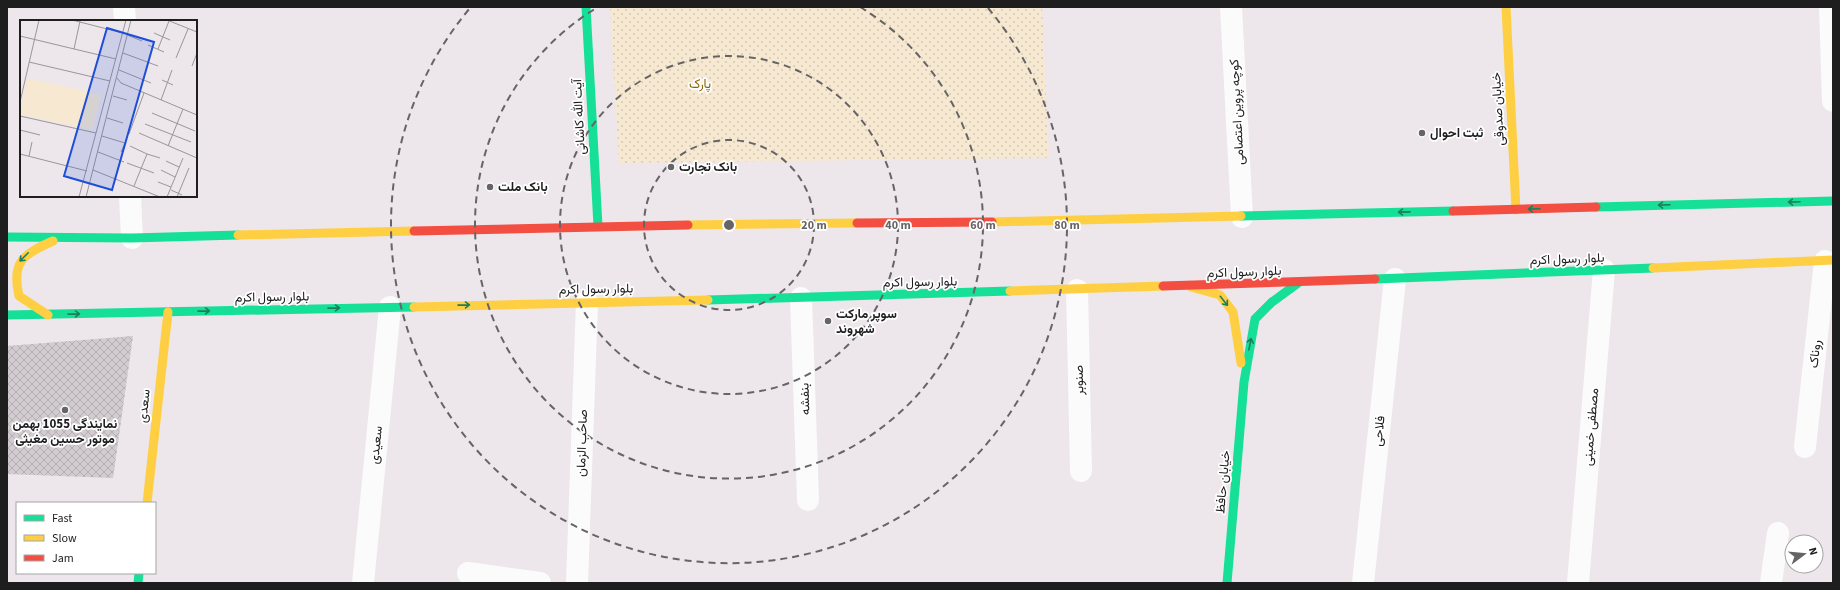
<svg xmlns="http://www.w3.org/2000/svg" width="1840" height="590" viewBox="0 0 1840 590" font-family="'Source Sans 3',Vazirmatn,sans-serif">
  <style>
    .park { fill: url(#park-dots) }
    .building { fill: url(#building-cross-hatch) }
    .lines { fill: none; stroke-linecap: round; stroke-linejoin: round }
    .street { stroke: #fcfbfc; stroke-width: 22 }
    .fast { stroke: #16e098; stroke-width: 9 }
    .slow { stroke: #ffcf43; stroke-width: 9 }
    .jam { stroke: #f24e42; stroke-width: 9 }
    .oneway { stroke: #1a7f5b }
    .ring { fill: none; stroke: #666466; stroke-width: 2; stroke-dasharray: 7 5 }
    .poi-dot { fill: #666466; stroke: #fff; stroke-width: 1.5 }
    .labels { text-anchor: middle; dominant-baseline: central; stroke-width: 3.5; stroke-linejoin: round; paint-order: stroke }
    .park-label { font-size: 13px; fill: #886300; stroke: #fff }
    .street-label { font-size: 13px; fill: #1e1e1e; stroke: #fff }
    .poi-label { font-size: 13px; font-weight: bold; fill: #1e1e1e; stroke: #fff; text-anchor: start }
    .inset-road { fill: none; stroke: #9a9699; stroke-width: 1 }
    .view { fill: #1d4ed8; fill-opacity: 0.15; stroke: #1d4ed8; stroke-width: 2 }
    .inset-edge { fill: none; stroke: #1e1e1e; stroke-width: 2 }
    .centre { fill: #666466; stroke: #fff; stroke-width: 2 }
    .ring-label { font-size: 12px; text-anchor: middle; font-weight: bold; fill: #666466; stroke: #fff; stroke-width: 3.5; stroke-linejoin: round; paint-order: stroke }
  </style>
  <defs>
    <pattern id="park-dots" width="8" height="8" patternUnits="userSpaceOnUse"><rect width="8" height="8" fill="#f7e9d1"/><path d="M2 2h.1M6 6h.1" fill="none" stroke="#d3c7b3" stroke-width="1.8" stroke-linecap="round"/></pattern>
    <pattern id="building-cross-hatch" width="8" height="8" patternUnits="userSpaceOnUse"><rect width="8" height="8" fill="#d2ccd1"/><path d="M0 0l8 8M0 8l8-8" fill="none" stroke="#b4afb3"/></pattern>
  </defs>
  <rect width="100%" height="100%" fill="#ede6eb"/>
  <!-- park -->
  <path class="park" d="M610,7H1042L1049,158L619,163Z"/>
  <!-- building -->
  <path class="building" d="M133,336L113,478L7,474V346Z"/>
  <g class="lines">
    <!-- street -->
    <path class="street" d="M124,7L125,21
      M1231,7L1242,217
      M1830,7L1833,101
      M130,196L132,238
      M1077,290L1081,471
      M801,298L808,500
      M1805,447L1825,261
      M468,573L540,583
      M363,583L390,307
      M577,583L587,302
      M1363,583L1395,279
      M1578,583L1604,270
      M1771,583L1778,533"/>
    <!-- fast -->
    <path class="fast" d="M586,7L598,226
      M1596,207L1833,201
      M1241,216L1453,211
      M7,237L132,238L238,235
      M1375,279L1653,268
      M708,300L1010,291
      M7,315L414,307
      M138,583L139,573
      M1227,583L1244,382L1255,319L1272,302L1298,283"/>
    <!-- slow -->
    <path class="slow" d="M1506,7L1516,210
      M992,222L1241,216
      M688,225L857,223
      M238,235L414,231
      M1653,268L1833,260
      M1191,287L1220,295L1233,312L1241,363
      M1010,291L1163,286
      M414,307L708,300
      M48,315L19,296C11,262 23,254 53,241
      M147,503L168,312"/>
    <!-- jam -->
    <path class="jam" d="M1453,211L1596,207
      M857,223L992,222
      M414,231L688,225
      M1163,286L1375,279"/>
  </g>
  <!-- one-way arrows -->
  <defs><path id="oneway-shaft" d="M-6 0H5M1.5-3L5.5 0L1.5 3" fill="none" stroke-width="1.6" stroke-linecap="round" stroke-linejoin="round"/></defs>
  <g class="oneway">
    <use href="#oneway-shaft" transform="translate(1794 202) rotate(178)"/>
    <use href="#oneway-shaft" transform="translate(1664 205) rotate(178)"/>
    <use href="#oneway-shaft" transform="translate(1534 209) rotate(178)"/>
    <use href="#oneway-shaft" transform="translate(1404 212) rotate(179)"/>
    <use href="#oneway-shaft" transform="translate(24 257) rotate(135)"/>
    <use href="#oneway-shaft" transform="translate(1224 301) rotate(52)"/>
    <use href="#oneway-shaft" transform="translate(464 305) rotate(-1)"/>
    <use href="#oneway-shaft" transform="translate(334 308) rotate(-1)"/>
    <use href="#oneway-shaft" transform="translate(204 311) rotate(-1)"/>
    <use href="#oneway-shaft" transform="translate(74 314) rotate(-1)"/>
    <use href="#oneway-shaft" transform="translate(1250 344) rotate(-79)"/>
  </g>
  <!-- distance rings -->
  <g class="ring">
    <circle cx="729" cy="225" r="85"/>
    <circle cx="729" cy="225" r="169"/>
    <path d="M860 7A254 254 0 1 1 598 7"/>
    <path d="M988 8A338 338 0 1 1 470 8"/>
  </g>
  <!-- markers -->
  <g class="poi-dot">
    <circle cx="1422" cy="133" r="4"/>
    <circle cx="671" cy="167" r="4"/>
    <circle cx="490" cy="187" r="4"/>
    <circle cx="828" cy="321" r="4"/>
    <circle cx="65" cy="410" r="4"/>
  </g>
  <g class="labels">
    <!-- park labels -->
    <g class="park-label">
      <text x="700" y="84">پارک</text>
    </g>
    <!-- street labels -->
    <g class="street-label">
      <text transform="translate(1498 109) rotate(-93)">خیابان صدوقی</text>
      <text transform="translate(1237 112) rotate(-93)">کوچه پروین اعتصامی</text>
      <text transform="translate(579 117) rotate(-93)">آیت الله کاشانی</text>
      <text transform="translate(1567 259) rotate(-2)">بلوار رسول اکرم</text>
      <text transform="translate(1244 272) rotate(-2)">بلوار رسول اکرم</text>
      <text transform="translate(920 282) rotate(-1)">بلوار رسول اکرم</text>
      <text transform="translate(596 289) rotate(-1)">بلوار رسول اکرم</text>
      <text transform="translate(272 297) rotate(-1)">بلوار رسول اکرم</text>
      <text transform="translate(1815 354) rotate(-84)">روناک</text>
      <text transform="translate(1079 380) rotate(-91)">صنوبر</text>
      <text transform="translate(805 399) rotate(-92)">بنفشه</text>
      <text transform="translate(144 406) rotate(-84)">سعدی</text>
      <text transform="translate(1591 427) rotate(-85)">مصطفی خمینی</text>
      <text transform="translate(1379 431) rotate(-84)">فلاحی</text>
      <text transform="translate(582 443) rotate(-88)">صاحب الزمان</text>
      <text transform="translate(376 445) rotate(-84)">سعیدی</text>
      <text transform="translate(1223 482) rotate(-85)">خیابان حافظ</text>
    </g>
    <!-- poi labels -->
    <g class="poi-label">
      <text x="1430" y="133">ثبت احوال</text>
      <text x="679" y="167">بانک تجارت</text>
      <text x="498" y="187">بانک ملت</text>
      <text x="836" y="314">سوپر مارکت<tspan x="836" dy="15">شهروند</tspan></text>
      <text x="65" y="424" text-anchor="middle">نمایندگی 1055 بهمن<tspan x="65" dy="15">موتور حسین مغیثی</tspan></text>
    </g>
  </g>
  <!-- overview -->
  <g transform="translate(20 20)">
    <rect width="177" height="177" fill="#ede6eb"/>
    <path d="M7,58L81,75L72,110L0,94Z" fill="#f7e9d1"/>
    <path class="inset-road" d="M52,0L103,13M147,0L177,12M134,13L150,20M107,15L122,21M0,16L96,39M128,25L144,32M54,29L60,1M138,29L149,1M103,33L138,46M156,38L168,9M9,42L90,61M172,46L177,33M99,50L131,63M97,58L101,63L177,95M142,60L153,65M93,76L107,80M141,80L152,50M0,82L19,0M132,93L175,111M0,96L76,113M87,98L103,103M125,104L171,122M0,110L20,115M119,113L177,138M109,114L124,73M82,116L105,123L101,132M110,126L127,134L114,166M148,126L163,89M78,132L104,142M0,134L67,151M127,134L140,138M9,136L12,122M146,141L159,147M107,143L134,153M73,150L140,177M141,150L155,157M138,162L151,167M151,170L162,175M59,177L106,0M66,177L111,0M147,177L163,138M157,177L169,148"/>
    <path class="view" d="M87,8L134,22L92,170L44,156Z"/>
    <rect width="177" height="177" class="inset-edge"/>
  </g>
  <circle cx="729" cy="225" r="6" class="centre"/>
  <g class="ring-label">
    <text x="814" y="229">20 m</text>
    <text x="898" y="229">40 m</text>
    <text x="983" y="229">60 m</text>
    <text x="1067" y="229">80 m</text>
  </g>
  <!-- border -->
  <rect width="1840" height="590" fill="none" stroke="#1e1e1e" stroke-width="16"/>
  <!-- legend -->
  <rect x="16" y="502" width="140" height="72" fill="#ffffff" stroke="#a5a5a5"/>
  <rect x="24" y="515" width="20" height="6" fill="#16e098" stroke="#a5a5a5"/>
  <text x="52" y="522" font-size="12" fill="#1e1e1e">Fast</text>
  <rect x="24" y="535" width="20" height="6" fill="#ffcf43" stroke="#a5a5a5"/>
  <text x="52" y="542" font-size="12" fill="#1e1e1e">Slow</text>
  <rect x="24" y="555" width="20" height="6" fill="#f24e42" stroke="#a5a5a5"/>
  <text x="52" y="562" font-size="12" fill="#1e1e1e">Jam</text>
  <!-- north arrow -->
  <g transform="translate(1804 554) rotate(74)"><circle r="19" fill="#ffffff" stroke="#a5a5a5"/>
  <path d="M0-3L7 15L0 10L-7 15Z" fill="#666466"/>
  <text y="-6" font-size="11" font-weight="bold" text-anchor="middle" fill="#1e1e1e">N</text>
  </g>
</svg>
